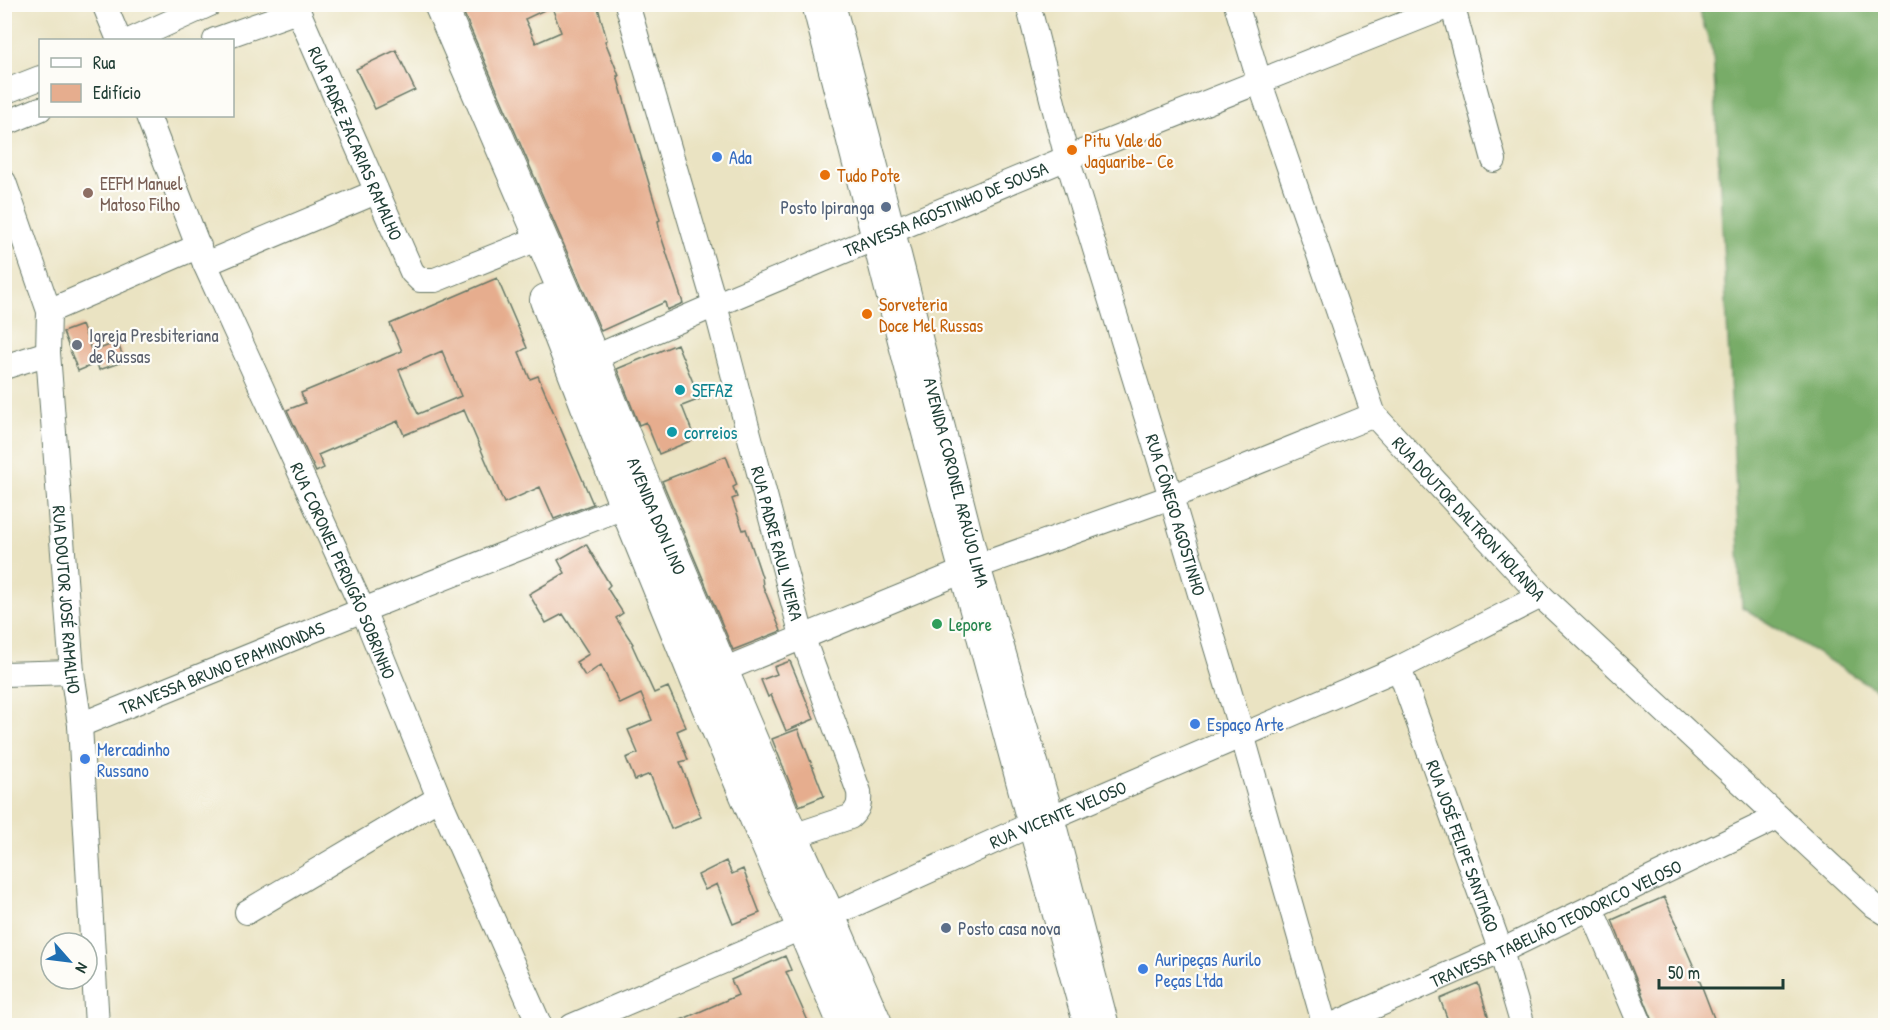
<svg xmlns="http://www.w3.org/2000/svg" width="1890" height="1030" viewBox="0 0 1890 1030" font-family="'Patrick Hand',sans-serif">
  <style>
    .forest { fill: #78ac68; stroke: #4c744e; stroke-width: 1.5 }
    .building { fill: #e6ad8e; fill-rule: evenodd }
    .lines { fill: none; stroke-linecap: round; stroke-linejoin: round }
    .minor-casing { stroke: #676; stroke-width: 26 }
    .major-casing { stroke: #676; stroke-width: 34 }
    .minor { stroke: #fff; stroke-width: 24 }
    .major { stroke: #fff; stroke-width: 32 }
    .food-dot { fill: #e8710a; stroke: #fdfcf7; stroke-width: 2 }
    .shop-dot { fill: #3f7fe0; stroke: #fdfcf7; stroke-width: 2 }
    .education-dot { fill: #8d6e63; stroke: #fdfcf7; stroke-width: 2 }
    .service-dot { fill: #5c6f8a; stroke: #fdfcf7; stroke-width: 2 }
    .worship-dot { fill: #6b7280; stroke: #fdfcf7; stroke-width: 2 }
    .culture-dot { fill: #0f9aa8; stroke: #fdfcf7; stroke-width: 2 }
    .leisure-dot { fill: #2e9e5b; stroke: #fdfcf7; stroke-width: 2 }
    .labels { text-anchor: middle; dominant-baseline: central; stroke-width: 4.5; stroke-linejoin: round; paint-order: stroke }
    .food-label { font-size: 18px; fill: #c56008; stroke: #fdfcf7; text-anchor: start }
    .street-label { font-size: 18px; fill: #1f3d34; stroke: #fdfcf7 }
    .shop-label { font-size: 18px; fill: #366cbe; stroke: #fdfcf7; text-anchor: start }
    .education-label { font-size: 18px; fill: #785e54; stroke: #fdfcf7; text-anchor: start }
    .service-label { font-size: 18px; fill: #4e5e75; stroke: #fdfcf7; text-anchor: end }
    .worship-label { font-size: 18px; fill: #5b616d; stroke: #fdfcf7; text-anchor: start }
    .culture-label { font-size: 18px; fill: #0d838f; stroke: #fdfcf7; text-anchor: start }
    .leisure-label { font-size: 18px; fill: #27864d; stroke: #fdfcf7; text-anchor: start }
  </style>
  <rect width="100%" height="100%" fill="#fdfcf7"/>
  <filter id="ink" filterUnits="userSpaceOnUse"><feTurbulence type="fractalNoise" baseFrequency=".0167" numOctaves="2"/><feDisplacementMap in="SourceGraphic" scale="12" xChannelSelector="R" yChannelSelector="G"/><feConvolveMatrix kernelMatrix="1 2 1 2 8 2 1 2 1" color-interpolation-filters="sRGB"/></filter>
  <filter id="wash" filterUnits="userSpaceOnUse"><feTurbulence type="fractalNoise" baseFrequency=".008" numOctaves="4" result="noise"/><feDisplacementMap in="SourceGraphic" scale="24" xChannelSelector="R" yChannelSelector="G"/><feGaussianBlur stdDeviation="1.35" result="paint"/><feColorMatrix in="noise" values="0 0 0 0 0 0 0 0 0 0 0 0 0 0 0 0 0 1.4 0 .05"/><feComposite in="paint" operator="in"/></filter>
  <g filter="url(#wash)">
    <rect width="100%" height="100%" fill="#eae3c2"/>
    <!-- forest -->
    <path class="forest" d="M1697,5H1885V695L1742,607L1713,53Z"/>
    <g id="blocks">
      <!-- building -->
      <path class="building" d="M470,4H557L525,19L536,43L561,32L553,10L567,4H597L607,40L605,41L619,76H617L636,140L660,220L658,221L660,233L683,303L667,310L665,302L601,331L462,9Z
        M396,50L415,90L375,109L356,69Z
        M497,278L527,348L519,352L530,379L538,376L593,504L554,519L540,487L504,503L464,410L404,435L398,421L318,455L324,468L316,472L287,410L305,403L301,393L402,351L390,324ZM442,351L461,396L418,414L399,370Z
        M82,325L92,352L117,342L125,361L99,370L97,363L78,371L63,332Z
        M677,344L700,399L682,406L695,439L659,454L646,422L639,425L617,369Z
        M726,456L737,485L733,487L737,497L732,499L743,530L746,529L762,577L763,586L781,631L733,650L662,481Z
        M586,544L610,585L607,588L623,613L616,618L633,644L632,645L654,693L668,687L686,727L677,731L688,760L680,762L701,817L671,829L650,774L635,780L626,758L638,753L628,730L652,720L641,694L620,704L601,665L585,676L576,662L589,654L563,614L546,623L529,594L565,573L558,560Z
        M790,661L814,719L786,731L771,695L768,697L761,680L777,674L774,667Z
        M798,729L824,796L799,806L772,739Z
        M726,861L732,874L743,869L760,913L733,924L717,884L705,890L698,875Z
        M1664,897L1678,926H1676L1697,974L1717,1026H1655L1612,920Z
        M785,956L791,970L786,972L808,1021L807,1022L808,1026H667L738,995L731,980Z
        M1478,983L1491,1026H1450L1440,999Z"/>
    </g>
  </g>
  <g filter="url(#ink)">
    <use href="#blocks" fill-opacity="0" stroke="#676" stroke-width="1.5"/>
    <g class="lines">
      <!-- minor casing -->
      <g class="minor-casing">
        <g id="minor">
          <path d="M104,4L119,40"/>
          <path id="s1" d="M295,4L412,272L420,280H435L540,238"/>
          <path id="s2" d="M627,4L715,305L802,636L859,792C860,803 859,809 850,817L775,842"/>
          <path d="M814,4L917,407L1030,825L1086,1026"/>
          <path id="s3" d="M833,4L893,231L978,566L1052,817L1107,1026"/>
          <path id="s4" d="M1028,4L1067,158L1171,497L1242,734L1325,1026"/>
          <path id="s5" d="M1236,4L1259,80L1374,415L1541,596L1872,904L1886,913"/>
          <path d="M1452,4L1494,160"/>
          <path d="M131,40L210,4"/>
          <path d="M215,40L297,11"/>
          <path d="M4,92L40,78"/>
          <path id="s6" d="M148,116L205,264L363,610L439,798L540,1026"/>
          <path d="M4,124L40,109"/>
          <path id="s7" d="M4,182L49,311L48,353L72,672L80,725L97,1026"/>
          <path d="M205,264L376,192"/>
          <path d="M49,311L199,246"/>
          <path id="s8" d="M579,364L715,305L1067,158L1454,4"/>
          <path d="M4,367L48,353"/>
          <path id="s9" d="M1399,668L1501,951L1523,1026"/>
          <path d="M4,674L72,672"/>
          <path d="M706,677L961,572L1171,497L1374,415"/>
          <path id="s10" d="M80,725L363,610L641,500"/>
          <path d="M1591,908L1641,1026"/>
          <path d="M247,912L439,798"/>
          <path id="s11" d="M572,1026L829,916L1030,825L1052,817L1399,668L1541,596"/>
          <path id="s12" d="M1330,1026L1501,951L1778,817"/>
        </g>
      </g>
      <!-- major casing -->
      <g class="major-casing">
        <g id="major">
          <path id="s13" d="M440,4L593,358L649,497L792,836L829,916L877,1026"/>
          <path d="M546,300L626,507L697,681L845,1026"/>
        </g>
      </g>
      <!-- minor -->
      <use href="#minor" class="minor"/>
      <!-- major -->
      <use href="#major" class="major"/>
    </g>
  </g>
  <!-- markers -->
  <g class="food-dot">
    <circle cx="1072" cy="150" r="6"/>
    <circle cx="825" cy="175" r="6"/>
    <circle cx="867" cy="314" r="6"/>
  </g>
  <g class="shop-dot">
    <circle cx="717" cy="157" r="6"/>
    <circle cx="1195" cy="724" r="6"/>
    <circle cx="85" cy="759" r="6"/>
    <circle cx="1143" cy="969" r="6"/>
  </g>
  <circle class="education-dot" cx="88" cy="193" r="6"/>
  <g class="service-dot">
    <circle cx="886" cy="207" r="6"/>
    <circle cx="946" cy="928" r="6"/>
  </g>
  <circle class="worship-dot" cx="77" cy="345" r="6"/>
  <g class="culture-dot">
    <circle cx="680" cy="390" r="6"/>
    <circle cx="672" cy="432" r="6"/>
  </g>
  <circle class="leisure-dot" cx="937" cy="624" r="6"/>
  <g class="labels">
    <!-- food labels -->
    <g class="food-label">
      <text x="1084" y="140">Pitu Vale do<tspan x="1084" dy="21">Jaguaribe- Ce</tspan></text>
      <text x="837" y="175">Tudo Pote</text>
      <text x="879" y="304">Sorveteria<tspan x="879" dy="21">Doce Mel Russas</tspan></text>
    </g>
    <!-- street labels -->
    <g class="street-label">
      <text stroke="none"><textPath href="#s1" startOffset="152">RUA PADRE ZACARIAS RAMALHO</textPath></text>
      <text stroke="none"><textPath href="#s8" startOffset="398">TRAVESSA AGOSTINHO DE SOUSA</textPath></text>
      <text stroke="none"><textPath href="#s3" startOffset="494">AVENIDA CORONEL ARAÚJO LIMA</textPath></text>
      <text stroke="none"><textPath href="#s4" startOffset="532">RUA CÔNEGO AGOSTINHO</textPath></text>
      <text stroke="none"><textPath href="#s13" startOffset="556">AVENIDA DON LINO</textPath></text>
      <text stroke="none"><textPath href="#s5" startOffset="574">RUA DOUTOR DALTRON HOLANDA</textPath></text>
      <text stroke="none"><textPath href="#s2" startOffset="560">RUA PADRE RAUL VIEIRA</textPath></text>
      <text stroke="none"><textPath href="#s6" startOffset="495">RUA CORONEL PERDIGÃO SOBRINHO</textPath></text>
      <text stroke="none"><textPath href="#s7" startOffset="426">RUA DOUTOR JOSÉ RAMALHO</textPath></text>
      <text stroke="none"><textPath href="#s10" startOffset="153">TRAVESSA BRUNO EPAMINONDAS</textPath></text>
      <text stroke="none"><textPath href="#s11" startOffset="530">RUA VICENTE VELOSO</textPath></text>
      <text stroke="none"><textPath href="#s9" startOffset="189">RUA JOSÉ FELIPE SANTIAGO</textPath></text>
      <text stroke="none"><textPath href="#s12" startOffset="248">TRAVESSA TABELIÃO TEODORICO VELOSO</textPath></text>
    </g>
    <!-- shop labels -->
    <g class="shop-label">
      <text x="729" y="157">Ada</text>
      <text x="1207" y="724">Espaço Arte</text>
      <text x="97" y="749">Mercadinho<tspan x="97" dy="21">Russano</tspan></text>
      <text x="1155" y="959">Auripeças Aurilo<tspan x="1155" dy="21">Peças Ltda</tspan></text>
    </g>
    <!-- education labels -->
    <g class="education-label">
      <text x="100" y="183">EEFM Manuel<tspan x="100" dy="21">Matoso Filho</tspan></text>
    </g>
    <!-- service labels -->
    <g class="service-label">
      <text x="874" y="207">Posto Ipiranga</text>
      <text x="958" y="928" text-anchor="start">Posto casa nova</text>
    </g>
    <!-- worship labels -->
    <g class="worship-label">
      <text x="89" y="335">Igreja Presbiteriana<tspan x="89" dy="21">de Russas</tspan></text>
    </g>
    <!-- culture labels -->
    <g class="culture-label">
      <text x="692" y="390">SEFAZ</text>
      <text x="684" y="432">correios</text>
    </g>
    <!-- leisure labels -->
    <g class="leisure-label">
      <text x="949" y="624">Lepore</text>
    </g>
  </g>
  <!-- margin -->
  <rect width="1890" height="1030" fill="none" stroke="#fdfcf7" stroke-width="24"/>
  <!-- legend -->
  <rect x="39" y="39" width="195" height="78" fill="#fdfcf7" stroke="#a4b0a9" stroke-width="1.5"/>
  <rect x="51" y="58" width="30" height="9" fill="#ffffff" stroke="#a4b0a9" stroke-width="1.5"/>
  <text x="93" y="69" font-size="18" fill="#1f3d34">Rua</text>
  <rect x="51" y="84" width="30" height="18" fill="#e6ad8e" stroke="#a4b0a9" stroke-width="1.5"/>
  <text x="93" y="99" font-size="18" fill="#1f3d34">Edifício</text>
  <!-- north arrow -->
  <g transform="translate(69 961) rotate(118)"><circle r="28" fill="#fdfcf7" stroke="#a4b0a9" stroke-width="1.5"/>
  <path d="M0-4.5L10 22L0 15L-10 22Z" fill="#1f6fb2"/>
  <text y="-9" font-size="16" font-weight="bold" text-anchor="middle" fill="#1f3d34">N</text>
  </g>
  <!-- scale -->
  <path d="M1659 979v9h124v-9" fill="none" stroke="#1f3d34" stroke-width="3"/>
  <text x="1668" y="979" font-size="18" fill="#1f3d34" stroke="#fdfcf7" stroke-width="4.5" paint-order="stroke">50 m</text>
</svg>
